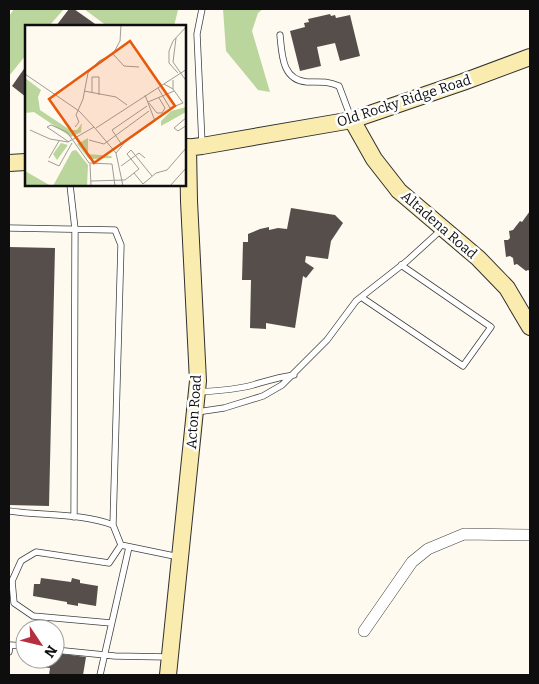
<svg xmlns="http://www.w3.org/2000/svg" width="539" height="684" viewBox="0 0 539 684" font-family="Bitter,serif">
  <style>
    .forest { fill: #bad69c }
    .building { fill: #564e4b }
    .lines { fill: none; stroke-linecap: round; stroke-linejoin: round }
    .lane-casing { stroke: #414141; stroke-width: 7 }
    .street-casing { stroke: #414141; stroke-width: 12 }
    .secondary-casing { stroke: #303030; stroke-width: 18 }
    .lane { stroke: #fff; stroke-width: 5.5 }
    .street { stroke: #fff; stroke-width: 11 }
    .secondary { stroke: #faecaf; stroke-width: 16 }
    .labels { text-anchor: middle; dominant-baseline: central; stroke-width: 5; stroke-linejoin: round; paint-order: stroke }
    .street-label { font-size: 14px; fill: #0e0e0e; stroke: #fff }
    .inset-road { fill: none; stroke: #9e9c96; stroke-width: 1 }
    .view { fill: #e8590c; fill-opacity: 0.15; stroke: #e8590c; stroke-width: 2.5 }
    .inset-edge { fill: none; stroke: #0e0e0e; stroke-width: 2.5 }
  </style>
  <rect width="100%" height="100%" fill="#fefaf0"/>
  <!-- forest -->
  <path class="forest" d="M14,9H64L49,26H26V55L9,76V16Z
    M84,9H178V10L174,26H107Z
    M223,9H263L258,13L252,31L270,92L258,90L226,51Z"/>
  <!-- building -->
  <path class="building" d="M69,9H74L98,26H56Z
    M330,14L331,16L335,15L336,18L350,15L360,56L340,61L335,43L317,47L321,66L300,71L290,31L305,27L304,23L309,22L308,19Z
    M26,66V97L12,86Z
    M291,208L335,215L343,223L331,241L328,259L306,256L305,262L314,268L306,278L303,276L295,328L266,323V329L250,328L251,280H242L243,242H248V234L260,229L269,227V230L278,228L287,229Z
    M530,211V271L528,270L526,271L517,264L514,265L513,258L510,256L506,257L504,240H508L510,238L509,231L513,230L520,221L522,222Z
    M9,247L55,248L49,506L9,505Z
    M41,578L71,582L72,578L80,580V583L98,586L96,606L78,603V606L67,604V602L33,596L34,584H40Z
    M55,653L86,657L83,675H49L50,668L29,665L30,659H55Z"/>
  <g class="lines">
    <!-- lane casing -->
    <g class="lane-casing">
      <path id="lane" d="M202,9L197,34L202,144
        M280,35C282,55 282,80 307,82C320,82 327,81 339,86L351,118
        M70,185L75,229L74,517
        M9,228L115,230L121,245L113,525
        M361,297L463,366L491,327L401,265
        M198,392C216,391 235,390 253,385C267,381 279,377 294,375
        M197,412L224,408L263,396L282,385L327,340L356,301L407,261L441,230
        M9,511C43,516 82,513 113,525L121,545L179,557
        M111,623L33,616L14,603L12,581L21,561L36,552L109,563L121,545
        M55,650L115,656L168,657
        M9,652L10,645L25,646
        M100,675L129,547"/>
    </g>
    <!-- street casing -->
    <g class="street-casing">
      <path id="street" d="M364,631L412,562L428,549L464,534L530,535"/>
    </g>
    <!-- secondary casing -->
    <g class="secondary-casing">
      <path id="secondary" d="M352,120L374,159L399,191L478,258L507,288L530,327
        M185,148L202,146L352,120L463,82L530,57
        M9,163L26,162
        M168,675L198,381L189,201L188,147"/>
    </g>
    <!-- lane -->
    <use href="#lane" class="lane"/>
    <!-- street -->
    <use href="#street" class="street"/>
    <!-- secondary -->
    <use href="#secondary" class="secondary"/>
  </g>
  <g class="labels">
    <!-- street labels -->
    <g class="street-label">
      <text transform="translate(404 101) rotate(-18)">Old Rocky Ridge Road</text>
      <text transform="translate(439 225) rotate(41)">Altadena Road</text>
      <text transform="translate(194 412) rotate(-86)">Acton Road</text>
    </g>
  </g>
  <!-- overview -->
  <g transform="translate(25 25)">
    <rect width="161" height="161" fill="#fefaf0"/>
    <path d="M0,53L16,65L13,72L15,85L45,105H52L57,98L56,107L46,112L9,87L0,88ZM161,82V87L136,101V96L146,86ZM63,113V129L86,131L87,133L64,134L52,119ZM36,118L43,120L32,135L28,129ZM51,125L63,140L62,161H28L47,126ZM0,146L26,161H0Z" fill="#bad69c"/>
    <path class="inset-road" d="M151,13L148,37L162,57M88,29L99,41L114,42M153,48L144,38V26L148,16L162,1M0,49L54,86L69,102L91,128L98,161M139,59L148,64V55M133,63L145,83L158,78L148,64M59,66L91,72L102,80M67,68V52H74V70M123,77L149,66M124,78L132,88H137L140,83L134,73M162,92L149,103L153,106L162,100M50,102L54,97L51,90L58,74L63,48L74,36L88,29L95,16L96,0M71,103L162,44M5,105L25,114L43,117L69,102M64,115L79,119L124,86M44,117L22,102L26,100L42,107L64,138L87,139L90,161M97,120L87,105L122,81M91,128L100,117L130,96L120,70M24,133L34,116M23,136L34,141L47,118M65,139L66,161M96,141L114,128L120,133M109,148L114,144L102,129L106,125L127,151M66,156L100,155L109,148L118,159L131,148L142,145L162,122M145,161L162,142"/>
    <path class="view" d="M105,16L150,81L69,138L24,74Z"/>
    <rect width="161" height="161" class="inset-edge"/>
  </g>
  <!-- border -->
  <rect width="539" height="684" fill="none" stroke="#0e0e0e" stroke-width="20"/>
  <!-- north arrow -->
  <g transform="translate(40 644) rotate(125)"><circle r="24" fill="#ffffff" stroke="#9f9f9f"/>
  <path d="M0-4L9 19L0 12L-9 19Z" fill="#b52f3f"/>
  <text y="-8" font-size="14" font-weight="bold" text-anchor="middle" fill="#0e0e0e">N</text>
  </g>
</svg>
